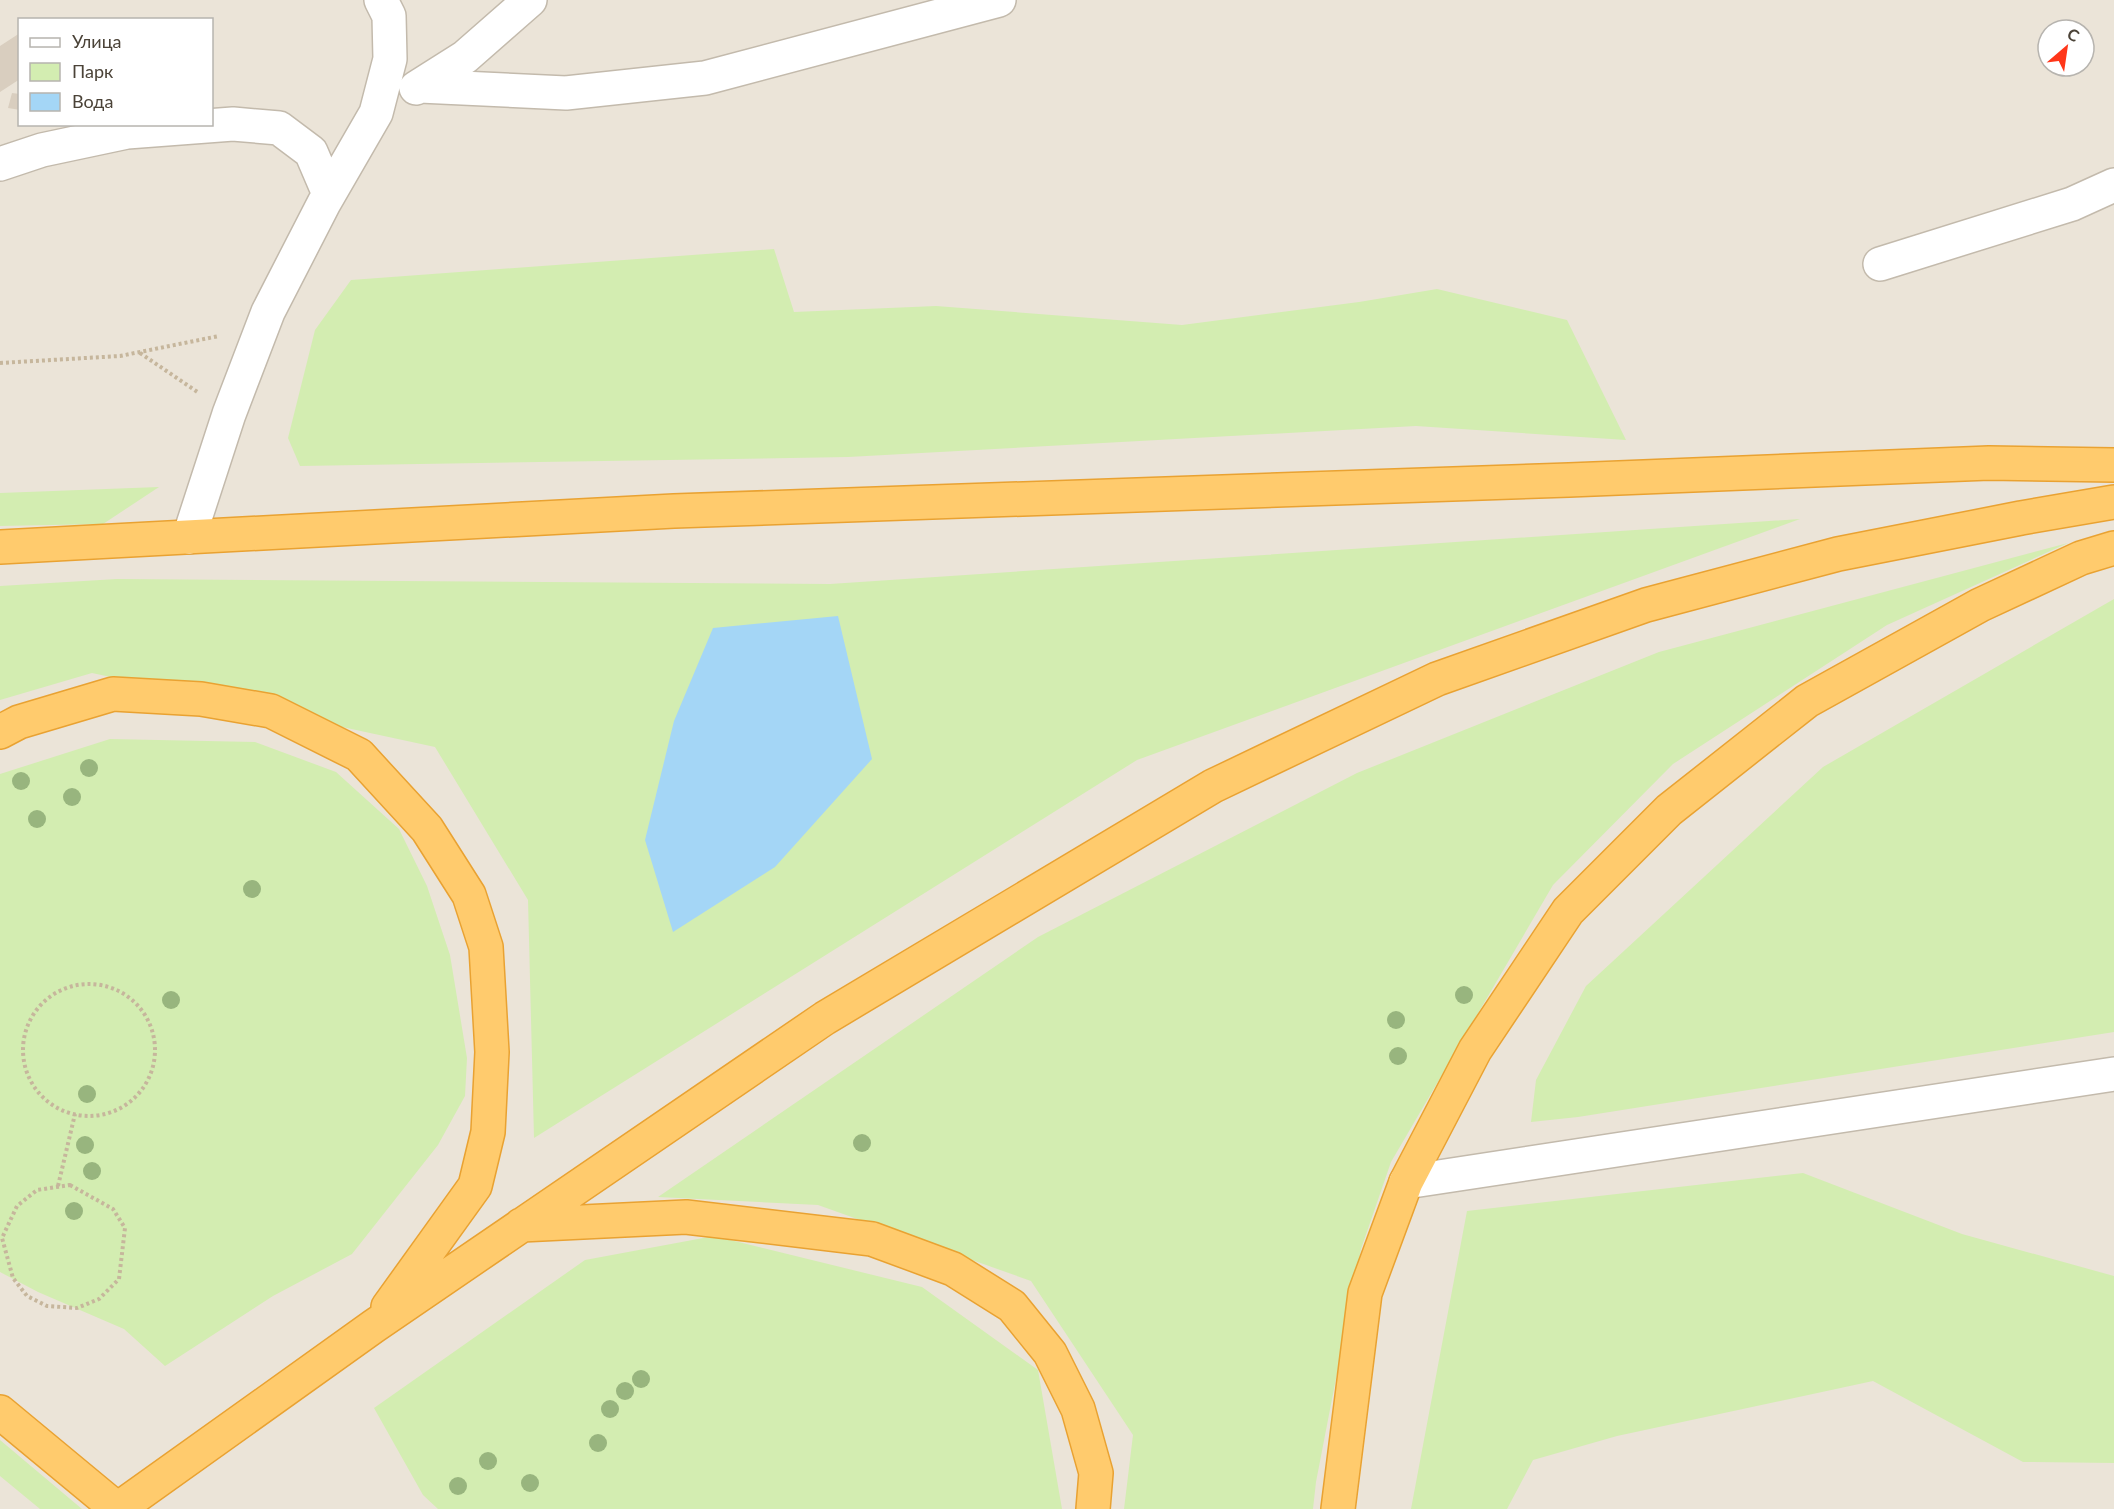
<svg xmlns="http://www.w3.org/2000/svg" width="2114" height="1509" viewBox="0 0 2114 1509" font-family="Lato,sans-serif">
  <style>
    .residential { fill: #ebe4d8; fill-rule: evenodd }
    .green { fill: #d3edb1 }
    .water { fill: #a4d6f6 }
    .building { fill: #d9cebf }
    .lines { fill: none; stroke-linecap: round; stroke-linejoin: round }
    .minor-casing { stroke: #c3baac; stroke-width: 36 }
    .highway-casing { stroke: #e9a232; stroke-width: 36 }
    .path { stroke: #c6b69c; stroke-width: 4; stroke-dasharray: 3 3; stroke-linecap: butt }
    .minor { stroke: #fff; stroke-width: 33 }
    .highway { stroke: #ffcb6d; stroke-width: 33 }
    .tree { fill: #98b57e }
  </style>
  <rect width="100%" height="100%" fill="#f6f3eb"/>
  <!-- residential -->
  <path class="residential" d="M0,0H2114V1509H0ZM20,20H212V124H20ZM2048,30H2084V66H2048Z"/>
  <!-- green -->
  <path class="green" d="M774,249L794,312L936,306L1182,325L1359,302L1437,289L1567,320L1626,440L1416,426L848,457L300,466L288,438L315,330L351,280Z
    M159,487L103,524L0,526V493Z
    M1800,519L1137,760L534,1138L528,900L435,747L92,673L0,700V586L117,579L830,584Z
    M2068,543L1887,625L1673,764L1553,885L1391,1162L1361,1249L1316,1482L1313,1509H1124L1133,1435L1031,1281L818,1205L658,1197L1038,937L1357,773L1659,652Z
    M2114,599V1032L1578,1117L1531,1122L1536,1080L1586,986L1823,767Z
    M110,739L255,742L336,772L399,829L427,886L450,955L467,1058L465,1096L438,1145L352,1254L273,1296L165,1366L124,1329L38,1292L0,1272V774Z
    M1803,1173L1962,1234L2114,1276V1463L2023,1462L1873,1381L1617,1436L1533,1460L1507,1509H1411L1467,1211Z
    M714,1236L922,1287L1038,1370L1062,1509H438L423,1495L374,1408L585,1260Z
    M0,1440L82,1509H40L0,1476Z"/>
  <!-- water -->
  <path class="water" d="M838,616L872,759L775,867L673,932L645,840L674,721L713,628Z"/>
  <!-- building -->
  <path class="building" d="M20,33V79L0,92V46Z
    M12,93L20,94V110L8,108Z"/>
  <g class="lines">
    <!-- minor casing -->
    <g class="minor-casing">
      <path id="minor" d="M420,86L566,93L705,78L999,0
        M416,88L465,57L530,0
        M0,164L42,150L127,132L233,124L279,128L311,152L329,194
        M1880,264L2072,204L2114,185
        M189,537L229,414L268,312L324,203L376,113L390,59L389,16L381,0
        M1406,1182L2114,1074"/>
    </g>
    <!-- highway casing -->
    <g class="highway-casing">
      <path id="highway" d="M0,547L674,511L1569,480L1989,463L2114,465
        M0,732L19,722L113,694L201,699L271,711L359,755L427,829L469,895L486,947L492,1052L488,1132L475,1186L388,1307
        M521,1225L686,1217L872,1239L953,1269L1012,1306L1050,1353L1078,1409L1096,1473L1093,1509
        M0,1412L117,1509
        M118,1509L374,1326L825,1018L1213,786L1437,679L1646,605L1838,554L2021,518L2114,502
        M1338,1509L1365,1293L1406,1182L1475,1050L1568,911L1669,810L1807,701L1980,605L2081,558L2114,548"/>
    </g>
    <!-- path -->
    <path class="path" d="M140,353L199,393
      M0,363L120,356L219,336
      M23 1050a66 66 0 1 1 132 0a66 66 0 1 1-132 0Z
      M70,1185L113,1209L125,1228L119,1279L99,1299L77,1308L47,1306L27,1296L13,1278L2,1238L17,1206L37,1190Z
      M58,1186L75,1114"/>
    <!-- minor -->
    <use href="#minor" class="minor"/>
    <!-- highway -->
    <use href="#highway" class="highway"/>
  </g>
  <!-- trees -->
  <g class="tree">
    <circle cx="89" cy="768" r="9"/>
    <circle cx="21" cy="781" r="9"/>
    <circle cx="72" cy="797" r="9"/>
    <circle cx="37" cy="819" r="9"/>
    <circle cx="252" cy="889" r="9"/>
    <circle cx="1464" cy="995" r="9"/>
    <circle cx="171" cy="1000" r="9"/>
    <circle cx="1396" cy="1020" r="9"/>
    <circle cx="1398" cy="1056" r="9"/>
    <circle cx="87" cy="1094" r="9"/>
    <circle cx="862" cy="1143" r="9"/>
    <circle cx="85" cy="1145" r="9"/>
    <circle cx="92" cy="1171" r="9"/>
    <circle cx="74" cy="1211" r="9"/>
    <circle cx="641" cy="1379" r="9"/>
    <circle cx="625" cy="1391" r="9"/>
    <circle cx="610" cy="1409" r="9"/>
    <circle cx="598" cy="1443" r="9"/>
    <circle cx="488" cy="1461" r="9"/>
    <circle cx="530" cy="1483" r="9"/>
    <circle cx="458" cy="1486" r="9"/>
  </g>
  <!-- legend -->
  <rect x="18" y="18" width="195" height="108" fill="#ffffff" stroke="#b7b4af" stroke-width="1.5"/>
  <rect x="30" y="38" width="30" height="9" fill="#ffffff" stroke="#b7b4af" stroke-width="1.5"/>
  <text x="72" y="48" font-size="18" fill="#4b4338">Улица</text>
  <rect x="30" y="63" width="30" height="18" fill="#d3edb1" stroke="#b7b4af" stroke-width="1.5"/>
  <text x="72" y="78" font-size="18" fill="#4b4338">Парк</text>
  <rect x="30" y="93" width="30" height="18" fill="#a4d6f6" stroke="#b7b4af" stroke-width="1.5"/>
  <text x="72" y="108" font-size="18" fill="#4b4338">Вода</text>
  <!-- north arrow -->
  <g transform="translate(2066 48) rotate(29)"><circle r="28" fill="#ffffff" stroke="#b7b4af" stroke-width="1.5"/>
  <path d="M0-4.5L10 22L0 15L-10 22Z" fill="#ff3619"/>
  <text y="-9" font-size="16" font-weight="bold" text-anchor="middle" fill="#4b4338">С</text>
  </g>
</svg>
